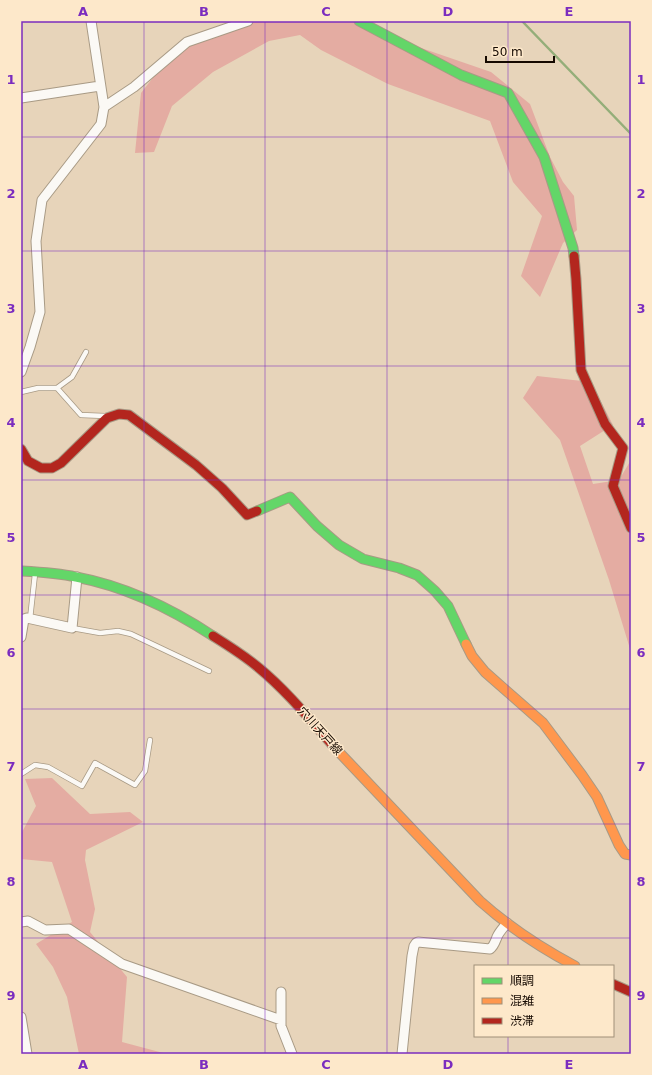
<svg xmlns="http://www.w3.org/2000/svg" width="652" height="1075" viewBox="0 0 652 1075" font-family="'DejaVu Sans','Noto Sans JP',sans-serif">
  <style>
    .forest { fill: #e4aca2 }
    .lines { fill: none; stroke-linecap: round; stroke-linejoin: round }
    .stream { stroke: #94ae79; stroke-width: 2.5 }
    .lane-casing { stroke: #a89a85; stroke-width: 6 }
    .street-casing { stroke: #a89a85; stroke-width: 11 }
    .fast-casing { stroke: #a89a85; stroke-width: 11 }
    .slow-casing { stroke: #a89a85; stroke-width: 11 }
    .jam-casing { stroke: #a89a85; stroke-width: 11 }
    .lane { stroke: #fbf9f5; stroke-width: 4.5 }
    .street { stroke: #fbf9f5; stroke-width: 9 }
    .fast { stroke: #63d668; stroke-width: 9 }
    .slow { stroke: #ff974d; stroke-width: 9 }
    .jam { stroke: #b3261e; stroke-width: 9 }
    .grid { fill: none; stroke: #7b2cbf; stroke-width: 1; stroke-opacity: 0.55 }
    .labels { text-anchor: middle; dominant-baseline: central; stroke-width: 3; stroke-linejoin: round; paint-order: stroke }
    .street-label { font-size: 12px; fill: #150900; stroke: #fde8ca }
    .neatline { fill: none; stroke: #7b2cbf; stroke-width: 1.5 }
    .grid-label { font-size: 13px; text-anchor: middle; font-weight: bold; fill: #7b2cbf }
  </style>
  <rect width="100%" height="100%" fill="#e7d4ba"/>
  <!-- forest -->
  <path class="forest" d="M233,21H368L395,39L491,72L530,104L550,157L563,182L574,196L577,230L563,243L540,297L521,276L542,216L513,182L490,121L388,84L321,50L300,35L269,41L213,72L172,106L154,152L135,153L141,93L169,57Z
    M537,376L591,382L613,425L580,446L593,484L619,480L631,460V652L609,580L560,440L523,398Z
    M52,778L90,814L130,812L143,822L86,850L85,860L95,909L90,932L127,977L122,1042L167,1054H79L67,997L53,967L36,944L72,922L52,862L21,859V834L36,806L25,779Z"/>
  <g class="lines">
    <!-- stream -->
    <path class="stream" d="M522,21L631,134"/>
    <!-- lane casing -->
    <g class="lane-casing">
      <path id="lane" d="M57,388L81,415L105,416
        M21,392L38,388H57L72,377L86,352
        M30,619L35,574
        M72,628L100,633L118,631L131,634L209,671
        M21,774L35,765L48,767L82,786L95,763L135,785L145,771L150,740"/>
    </g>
    <!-- street casing -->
    <g class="street-casing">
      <path id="street" d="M21,98L100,86
        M104,107L134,87L187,42L248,21
        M21,372L30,347L40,312L36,241L42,200L101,124L104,107L91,21
        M21,637L24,619L27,618L72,628L77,577
        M21,922L28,921L45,930L69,929L122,964L281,1020
        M281,992V1026L292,1054
        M21,1017L27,1054
        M402,1054L412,956L414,946L416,943L418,942L490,949C494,946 495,942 497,937C499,932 503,928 507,923"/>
    </g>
    <!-- fast casing -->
    <g class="fast-casing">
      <path id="fast" d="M359,21L461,75L508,93L544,157L573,248L574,256
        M257,511L290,497L317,526L339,545L363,559L399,568L417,575L435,591L448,606L466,644
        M21,571C39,572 58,573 76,577C124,586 172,609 213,636"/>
    </g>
    <!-- slow casing -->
    <g class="slow-casing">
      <path id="slow" d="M466,644L472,656L485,672L543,723L582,775L597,797L619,845L625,854L631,855
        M337,750L480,901C509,927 541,948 575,966"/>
    </g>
    <!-- jam casing -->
    <g class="jam-casing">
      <path id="jam" d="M574,256L576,279L581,370L605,424L623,448L613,486L631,528
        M21,449L28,461L41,468H52L61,463L107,418L119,414L129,415L196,465L222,488L247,515L257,511
        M213,636C229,646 245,656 259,668C288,692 312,722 337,750
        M613,984L631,992"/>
    </g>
    <!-- lane -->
    <use href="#lane" class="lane"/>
    <!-- street -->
    <use href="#street" class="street"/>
    <!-- fast -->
    <use href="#fast" class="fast"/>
    <!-- slow -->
    <use href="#slow" class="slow"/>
    <!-- jam -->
    <use href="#jam" class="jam"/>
  </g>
  <!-- grid -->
  <path class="grid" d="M144,21V1054M265,21V1054M387,21V1054M508,21V966M21,137H631M21,251H631M21,366H631M21,480H631M21,595H631M21,709H631M21,824H631M21,938H631M508,1036V1054"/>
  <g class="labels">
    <!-- street labels -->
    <g class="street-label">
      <text transform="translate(320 731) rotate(48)">穴川天戸線</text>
    </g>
  </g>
  <!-- border -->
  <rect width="652" height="1075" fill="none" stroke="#fde8ca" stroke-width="44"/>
  <!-- legend -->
  <rect x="474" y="965" width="140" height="72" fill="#fde8ca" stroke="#a08f79"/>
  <rect x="482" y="978" width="20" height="6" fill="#63d668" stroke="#a08f79"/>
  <text x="510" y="985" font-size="12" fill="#150900">順調</text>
  <rect x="482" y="998" width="20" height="6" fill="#ff974d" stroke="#a08f79"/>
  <text x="510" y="1005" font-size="12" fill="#150900">混雑</text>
  <rect x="482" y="1018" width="20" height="6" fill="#b3261e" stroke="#a08f79"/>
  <text x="510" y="1025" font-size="12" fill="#150900">渋滞</text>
  <!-- scale -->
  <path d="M486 56v6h68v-6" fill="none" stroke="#150900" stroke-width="2"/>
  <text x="492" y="56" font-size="12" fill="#150900" stroke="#fde8ca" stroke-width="3" paint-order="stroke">50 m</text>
  <rect x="22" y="22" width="608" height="1031" class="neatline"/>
  <g class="grid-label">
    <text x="83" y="16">A</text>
    <text x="204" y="16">B</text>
    <text x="326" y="16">C</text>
    <text x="448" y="16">D</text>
    <text x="569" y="16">E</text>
    <text x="11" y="84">1</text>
    <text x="641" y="84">1</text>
    <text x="11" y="198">2</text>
    <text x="641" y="198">2</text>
    <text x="11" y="313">3</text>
    <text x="641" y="313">3</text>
    <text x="11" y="427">4</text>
    <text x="641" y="427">4</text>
    <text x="11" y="542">5</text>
    <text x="641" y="542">5</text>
    <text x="11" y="657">6</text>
    <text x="641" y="657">6</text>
    <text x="11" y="771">7</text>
    <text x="641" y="771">7</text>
    <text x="11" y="886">8</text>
    <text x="641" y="886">8</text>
    <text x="11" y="1000">9</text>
    <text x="641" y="1000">9</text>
    <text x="83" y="1069">A</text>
    <text x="204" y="1069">B</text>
    <text x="326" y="1069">C</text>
    <text x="448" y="1069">D</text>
    <text x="569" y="1069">E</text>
  </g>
</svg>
